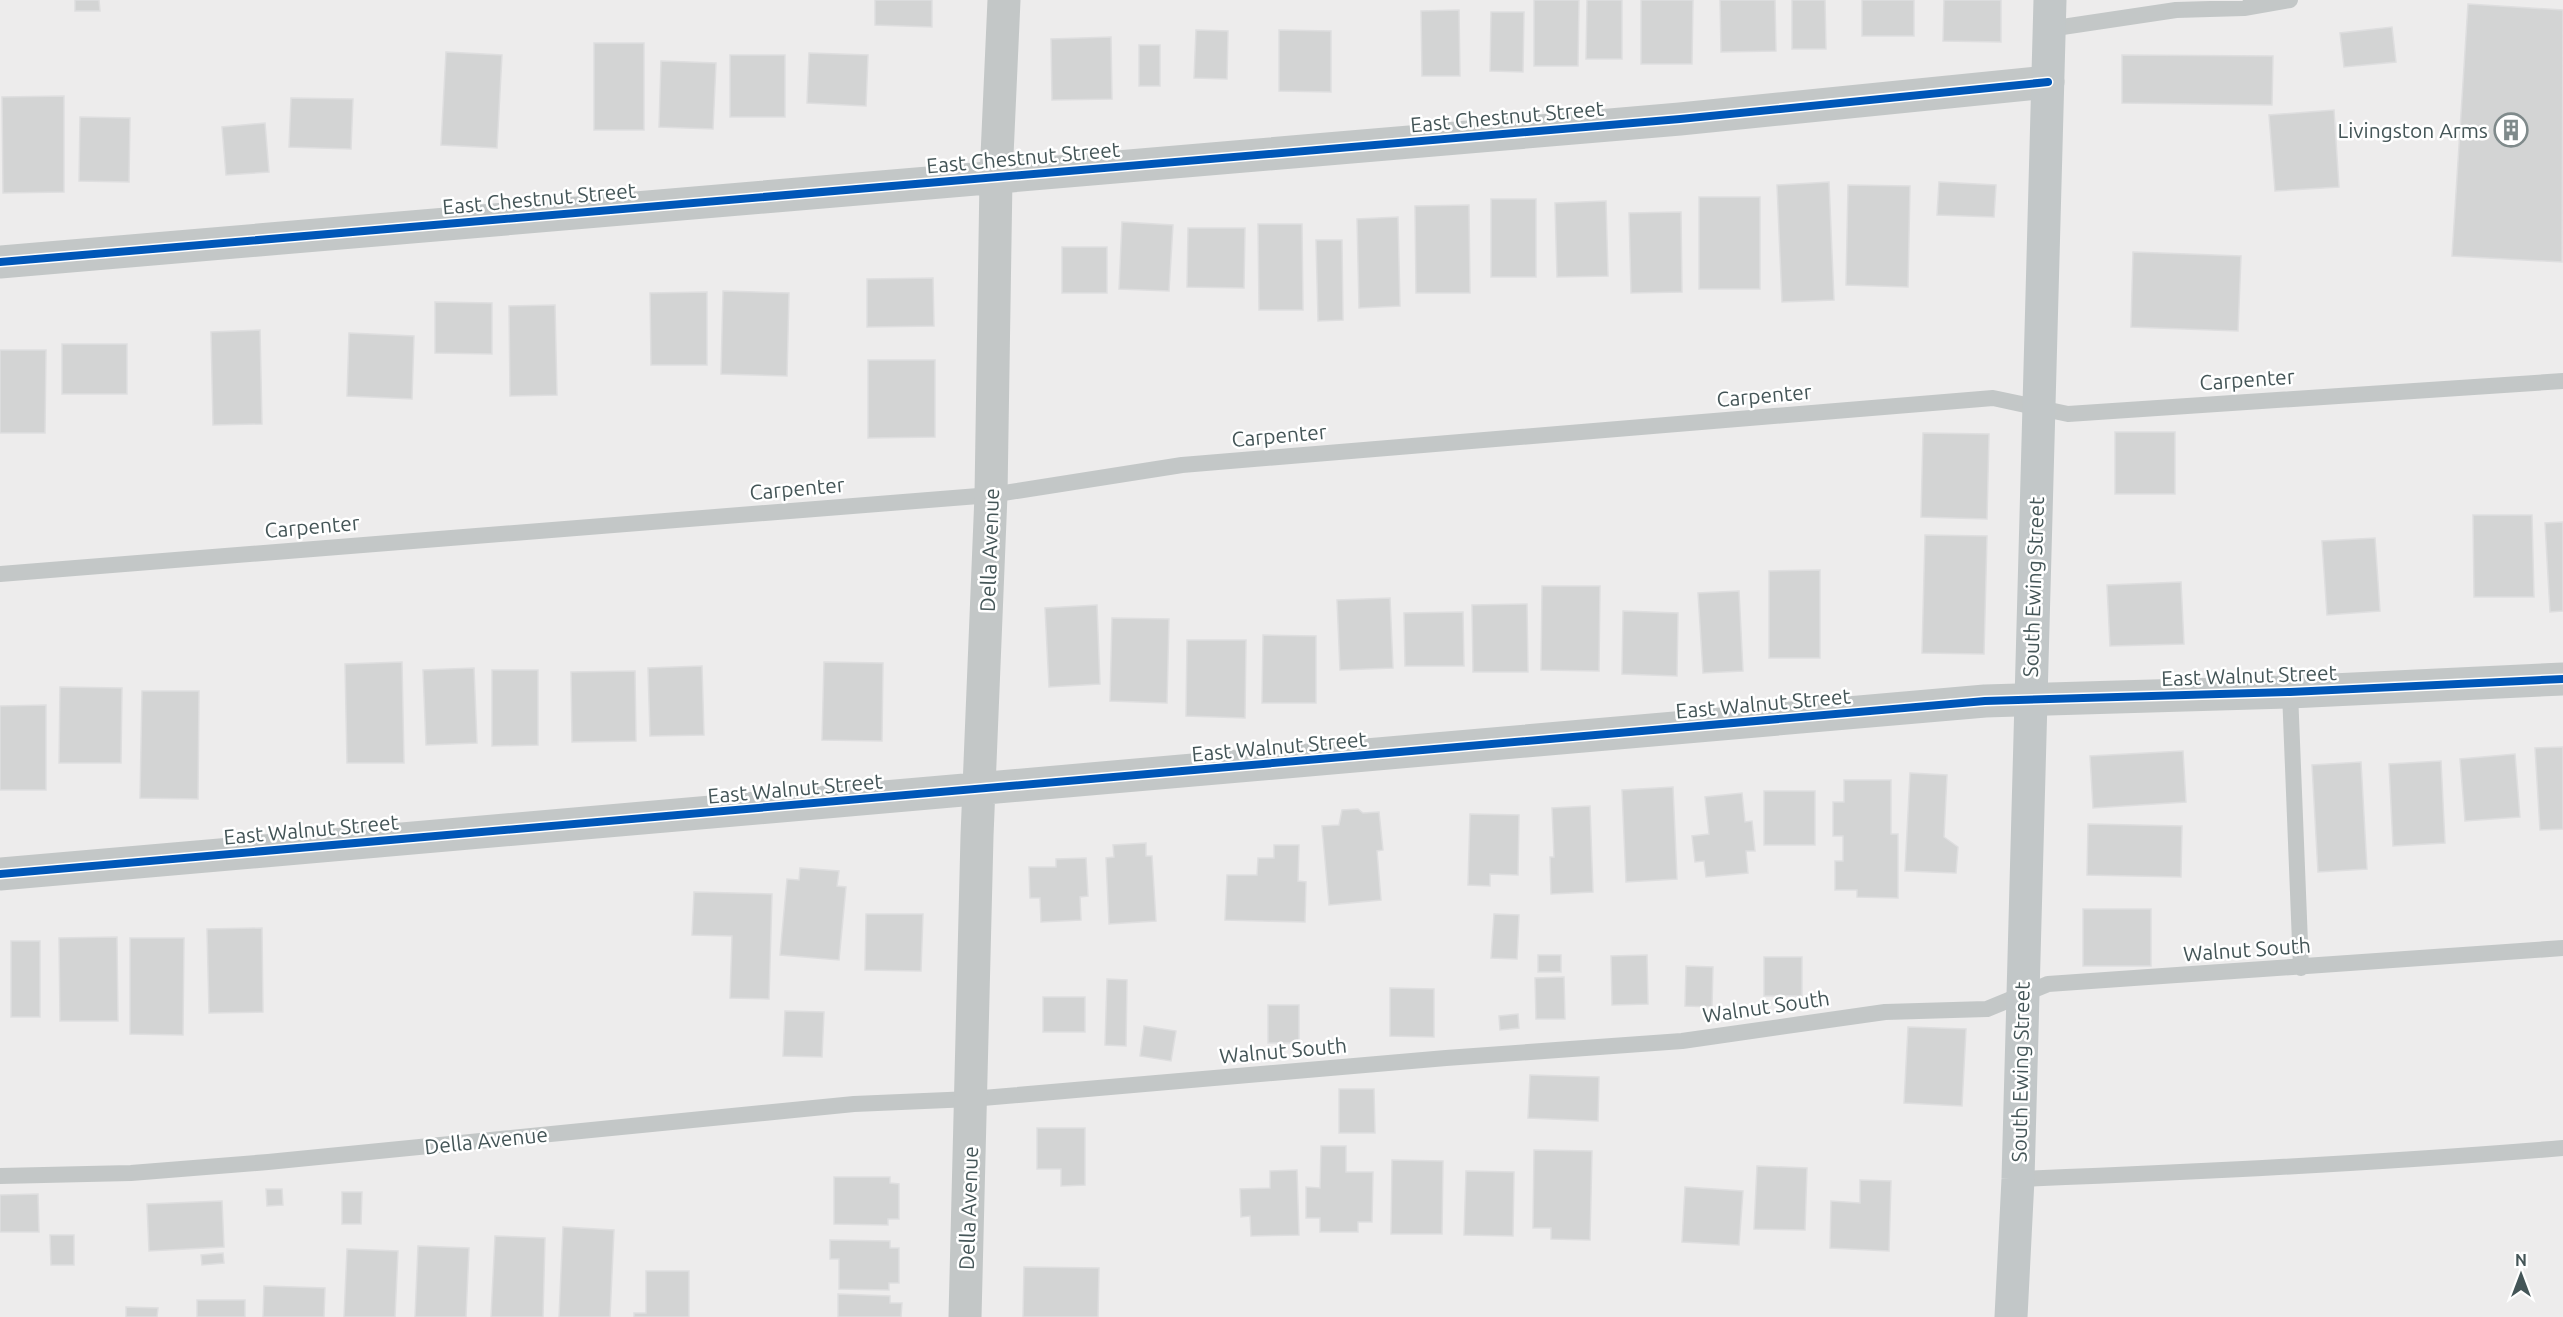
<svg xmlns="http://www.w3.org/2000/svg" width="2563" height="1317" viewBox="0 0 2563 1317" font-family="Ubuntu,sans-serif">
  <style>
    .building { fill: #d3d4d4; stroke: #dededf; stroke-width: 1.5 }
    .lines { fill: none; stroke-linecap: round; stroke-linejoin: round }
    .lane { stroke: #c3c7c7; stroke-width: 16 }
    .street { stroke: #c3c7c7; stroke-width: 33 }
    .secondary { stroke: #c2c7c8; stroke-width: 33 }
    .cycleway-casing { stroke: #fff; stroke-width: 11 }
    .cycleway { stroke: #0057b8; stroke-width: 8 }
    .labels { text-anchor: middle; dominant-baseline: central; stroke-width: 5; stroke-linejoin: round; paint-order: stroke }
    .street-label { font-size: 21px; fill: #445557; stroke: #fff }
    .poi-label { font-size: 21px; fill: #445557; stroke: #fff; text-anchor: end }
  </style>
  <rect width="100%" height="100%" fill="#edecec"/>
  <!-- building -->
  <path class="building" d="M75,0H99L100,11H75Z
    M875,0H932V27L875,25Z
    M1534,0H1579L1578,66H1534Z
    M1587,0H1622V59H1586Z
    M1641,0H1693L1692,64H1641Z
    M1720,0H1775L1776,51L1721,52Z
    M1792,0H1825L1826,49H1792Z
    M1862,0H1914V36H1862Z
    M1944,0H2001V42L1943,41Z
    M2468,4L2563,10L2562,262L2452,256Z
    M1459,10L1460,76H1422L1421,11Z
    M1491,12H1524L1523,72L1490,71Z
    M2392,27L2396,62L2344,67L2340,33Z
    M1196,30L1228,31L1227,79L1194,78Z
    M1279,30L1331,31V92L1279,91Z
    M1111,37L1112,99L1052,100L1051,39Z
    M594,43H644V130H594Z
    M1139,45H1160V86H1139Z
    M446,52L502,55L497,148L441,145Z
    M809,53L868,55L866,106L807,103Z
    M730,55H785V117H730Z
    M2122,55L2273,56L2272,105L2122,103Z
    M661,61L716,63L713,129L659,127Z
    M64,96V192L3,193L2,97Z
    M291,98L353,99L351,149L289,147Z
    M2334,110L2339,187L2275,191L2269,115Z
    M80,117L130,118L129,182L79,181Z
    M265,123L269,172L226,175L222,127Z
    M1829,182L1834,300L1782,302L1777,185Z
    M1939,182L1996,185L1994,217L1937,215Z
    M1848,185L1910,186L1908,287L1846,285Z
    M1699,197H1760V289H1699Z
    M1491,199H1536V277H1491Z
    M1606,201L1608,276L1557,277L1555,203Z
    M1469,205L1470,293H1416L1415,206Z
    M1681,212L1682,292L1631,293L1629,213Z
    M1398,217L1400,306L1359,308L1357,219Z
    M1122,222L1173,225L1169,291L1119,289Z
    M1258,224H1302L1303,310H1259Z
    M1188,228H1245L1244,288L1187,287Z
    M1316,240H1342L1343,320L1318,321Z
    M1062,247H1107V293H1062Z
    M2133,252L2241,256L2238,331L2131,327Z
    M933,278L934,326L867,327V279Z
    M723,291L789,293L787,376L721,374Z
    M707,292V365H651L650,293Z
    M435,302L492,303V354L435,353Z
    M555,305L557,395L510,396L509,306Z
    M260,330L262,424L213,425L211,332Z
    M349,333L414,336L412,399L347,396Z
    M62,344H127V394H62Z
    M0,350H46L45,433H0Z
    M868,360H935V437L868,438Z
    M2115,432H2175V494H2115Z
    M1923,433L1989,434L1987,519L1921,517Z
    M2473,515H2532L2534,597H2474Z
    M2563,522V611L2550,612L2545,523Z
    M1925,535L1987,536L1984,654L1922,653Z
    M2375,538L2380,611L2327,615L2322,541Z
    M1820,570V658H1769V571Z
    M2181,582L2184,644L2110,646L2107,585Z
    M1542,586H1600L1599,671L1541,670Z
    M1739,591L1743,671L1703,673L1698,593Z
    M1390,598L1393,668L1340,670L1337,600Z
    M1527,604L1528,672H1473L1472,605Z
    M1097,605L1100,684L1049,687L1045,608Z
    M1623,611L1678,613L1677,676L1622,674Z
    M1463,612L1464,666H1405L1404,613Z
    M1112,618L1169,619L1167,703L1110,701Z
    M1263,635L1316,636V703H1262Z
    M1187,640H1246L1245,718L1186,716Z
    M402,662L404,763H347L345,664Z
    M824,662L883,663L882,741L822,740Z
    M702,666L704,735L650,736L648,668Z
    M474,668L477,743L426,745L423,670Z
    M492,670H538V745L492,746Z
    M635,671L636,741L572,742L571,672Z
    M60,687L122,688L121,763H59Z
    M142,691H199L198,799L140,798Z
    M46,705V790H0V706Z
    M2563,747V829L2540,830L2535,748Z
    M2183,751L2186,802L2093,808L2090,756Z
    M2515,754L2520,817L2465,821L2460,759Z
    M2441,761L2445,843L2393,846L2389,764Z
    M2361,762L2367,869L2318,872L2312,765Z
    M1910,773L1947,775L1944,837L1958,847L1956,873L1905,871Z
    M1844,780H1891V834H1898V898L1857,897V890H1835V861H1843V836H1833V802H1844Z
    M1673,787L1677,879L1626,882L1622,790Z
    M1764,791H1815V845H1764Z
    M1742,793L1745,822L1752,821L1755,851H1746L1748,873L1706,877L1704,861L1695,862L1692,836L1709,834L1705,797Z
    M1590,806L1593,892L1551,894L1550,857H1554L1552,808Z
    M1358,809L1363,813L1379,812L1383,850L1377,851L1381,900L1329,905L1322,826L1339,825L1342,810Z
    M1470,814L1519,815L1518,875L1490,874V886L1468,885Z
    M2088,824L2182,826L2181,877L2087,875Z
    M1146,843V856H1152L1156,921L1109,924L1106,858L1114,857L1113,845Z
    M1274,845H1299L1298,881L1306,882L1305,922L1225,920L1227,875H1257L1258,858H1274Z
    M1086,858L1088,896L1080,897L1081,920L1041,922L1040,898H1030L1029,867H1056V859Z
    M800,868L839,871L837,886L846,887L839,960L780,955L787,879L799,880Z
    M694,892L772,894L769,999L730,998L732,936L692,935Z
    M2083,909H2151V966H2083Z
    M866,914H923L921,971L865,970Z
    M1494,914L1519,915L1517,959L1491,958Z
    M262,928L263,1012L209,1013L207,929Z
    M117,937L118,1021H60L59,938Z
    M130,938H184L183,1035L130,1034Z
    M11,941H40V1017H11Z
    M1538,955H1561V972H1538Z
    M1647,955L1648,1004L1612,1005L1611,956Z
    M1764,957H1802V996H1764Z
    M1686,966L1713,967L1712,1007L1685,1006Z
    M1564,977L1565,1019H1536L1535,978Z
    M1107,979L1127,980L1126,1046L1105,1045Z
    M1390,988L1434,989V1037L1390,1036Z
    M1043,997H1085V1032H1043Z
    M1268,1005H1299V1043H1268Z
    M785,1011L824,1012L822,1057L783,1056Z
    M1518,1014L1519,1028L1500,1030L1499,1016Z
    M1144,1026L1176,1031L1171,1061L1140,1056Z
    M1908,1027L1966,1029L1962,1106L1904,1103Z
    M1530,1075L1599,1077L1598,1121L1528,1118Z
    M1339,1089H1374L1375,1133H1339Z
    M1037,1128H1085V1185L1061,1186V1169H1037Z
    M1321,1146H1346V1172H1373L1372,1222H1358V1232H1320V1218H1306V1187L1320,1188Z
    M1534,1150L1592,1151L1590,1240L1551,1239V1228H1533Z
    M1392,1160L1443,1161L1442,1234H1391Z
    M1757,1166L1807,1168L1805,1230L1754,1229Z
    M1297,1170L1299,1235L1251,1236L1250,1216L1241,1217L1240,1189L1270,1188V1171Z
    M1466,1171L1514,1172L1513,1236L1464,1235Z
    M834,1177H890V1183L899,1184V1219H888V1225L834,1224Z
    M1860,1180L1891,1181L1889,1251L1830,1248L1831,1201L1860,1203Z
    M1685,1187L1743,1191L1739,1245L1682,1242Z
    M266,1189H282L283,1205L267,1206Z
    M342,1192H362L361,1224H342Z
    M38,1194L39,1232H0V1195Z
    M222,1201L224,1247L149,1251L147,1204Z
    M563,1227L614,1230L610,1317H559Z
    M50,1235H74V1265H51Z
    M495,1236L545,1238L543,1317H491Z
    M830,1240L890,1241V1248H899V1283H889V1290L839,1289V1259H830Z
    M418,1246L469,1248L466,1317H415Z
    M347,1249L398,1251L395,1317H344Z
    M223,1253L224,1263L202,1265L201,1255Z
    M1024,1267L1099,1268L1098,1317H1023Z
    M646,1271H689V1317H634V1313H646Z
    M264,1286L325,1288L324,1317H263Z
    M838,1294L890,1296V1303H902L901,1317H838Z
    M197,1300H245V1317H197Z
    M126,1307L158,1308L157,1317H126Z"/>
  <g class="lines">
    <!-- lane -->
    <path class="lane" d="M2049,29L2176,10L2244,8L2290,0
      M0,574L991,495L1182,465L1993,398L2068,414L2563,381
      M2290,692L2301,968
      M0,1176L131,1173L268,1162L854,1104L971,1099L1446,1058L1682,1041L1885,1012L1987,1009L2048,984L2563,948
      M2018,1179C2200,1172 2381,1163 2563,1148"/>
    <!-- street -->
    <path class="street" d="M0,262L1680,119L2048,82
      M0,874L1985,701L2290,692L2563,679
      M965,1317L977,836L991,495L996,178L1004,0"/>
    <!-- secondary -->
    <path class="secondary" d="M2011,1317L2018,1179L2050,0"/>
    <!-- cycleway casing -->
    <g class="cycleway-casing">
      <path id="cycleway" d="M0,262L1680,119L2048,82
        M0,874L1985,701L2290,692L2563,679"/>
    </g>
    <!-- cycleway -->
    <use href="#cycleway" class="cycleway"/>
  </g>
  <!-- icons -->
  <defs>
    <g id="building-ring" transform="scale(1.725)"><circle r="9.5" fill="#fff" stroke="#7f8a8b" stroke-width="1.5"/><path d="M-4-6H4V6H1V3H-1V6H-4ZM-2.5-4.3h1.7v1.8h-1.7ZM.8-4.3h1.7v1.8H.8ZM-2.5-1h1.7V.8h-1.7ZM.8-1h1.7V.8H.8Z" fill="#7f8a8b"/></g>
  </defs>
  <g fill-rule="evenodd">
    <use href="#building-ring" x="2511" y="130"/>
  </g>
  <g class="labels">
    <!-- street labels -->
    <g class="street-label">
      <text transform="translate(1507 116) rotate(-5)">East Chestnut Street</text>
      <text transform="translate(1023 157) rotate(-5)">East Chestnut Street</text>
      <text transform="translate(539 198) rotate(-5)">East Chestnut Street</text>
      <text transform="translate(2247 379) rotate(-4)">Carpenter</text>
      <text transform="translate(1764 395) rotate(-5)">Carpenter</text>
      <text transform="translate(1279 435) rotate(-5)">Carpenter</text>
      <text transform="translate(797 488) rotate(-5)">Carpenter</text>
      <text transform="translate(312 526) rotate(-5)">Carpenter</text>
      <text transform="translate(989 550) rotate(-88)">Della Avenue</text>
      <text transform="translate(2033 587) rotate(-88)">South Ewing Street</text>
      <text transform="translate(2249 675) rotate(-2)">East Walnut Street</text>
      <text transform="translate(1763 703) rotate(-5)">East Walnut Street</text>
      <text transform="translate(1279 746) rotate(-5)">East Walnut Street</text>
      <text transform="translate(795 788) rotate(-5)">East Walnut Street</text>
      <text transform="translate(311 829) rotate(-5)">East Walnut Street</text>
      <text transform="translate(2247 949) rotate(-4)">Walnut South</text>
      <text transform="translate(1766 1006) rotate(-8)">Walnut South</text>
      <text transform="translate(1283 1050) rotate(-5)">Walnut South</text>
      <text transform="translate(2020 1072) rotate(-89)">South Ewing Street</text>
      <text transform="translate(486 1140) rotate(-6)">Della Avenue</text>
      <text transform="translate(968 1208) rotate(-88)">Della Avenue</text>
    </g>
    <!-- poi labels -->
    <g class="poi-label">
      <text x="2488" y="130">Livingston Arms</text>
    </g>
  </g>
  <!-- north arrow -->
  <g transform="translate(2521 1275)" stroke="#ffffff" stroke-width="4.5" paint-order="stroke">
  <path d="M0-4.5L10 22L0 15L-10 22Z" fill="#445557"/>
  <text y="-9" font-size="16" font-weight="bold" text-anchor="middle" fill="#445557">N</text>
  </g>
</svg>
